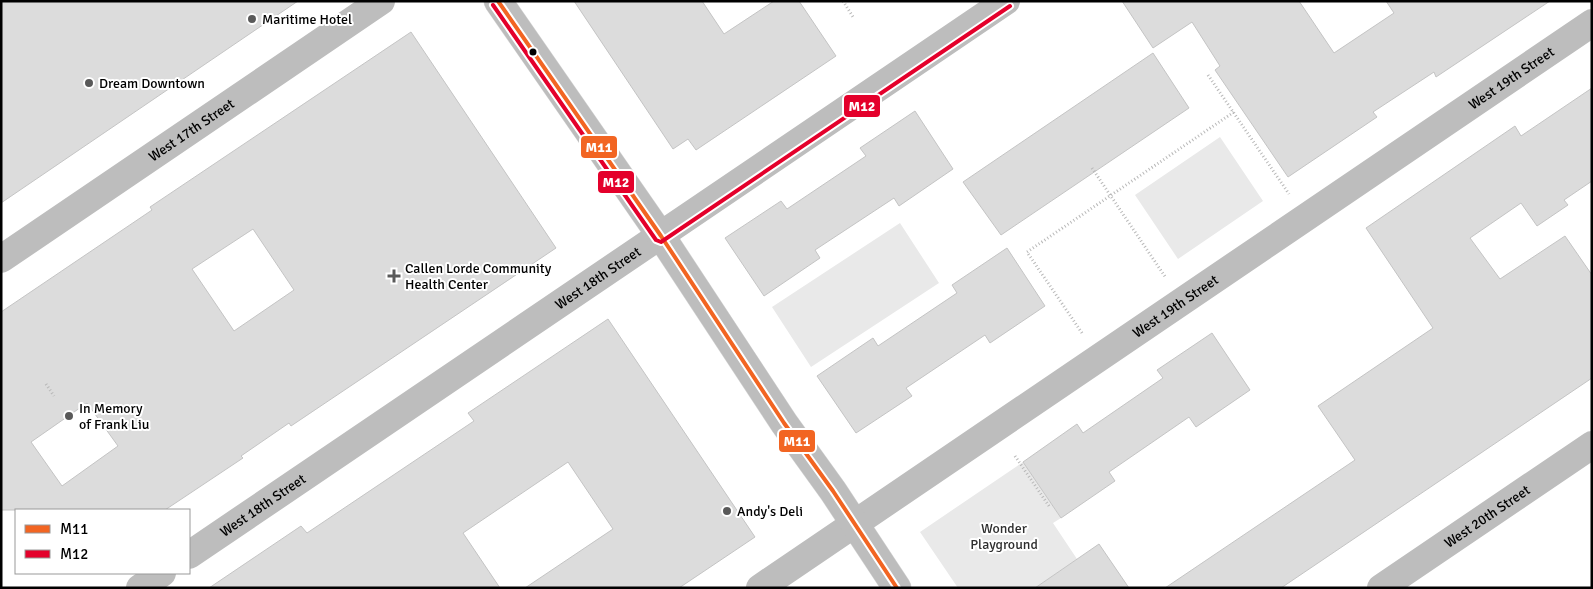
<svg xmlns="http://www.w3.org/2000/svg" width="1593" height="589" viewBox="0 0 1593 589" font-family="Signika,sans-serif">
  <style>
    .green { fill: #e9e9e9 }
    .building { fill: #dcdcdc; stroke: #c4c4c4; fill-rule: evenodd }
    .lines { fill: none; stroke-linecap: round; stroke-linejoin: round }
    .major-casing { stroke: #dbdbdb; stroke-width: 29 }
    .path { stroke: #b8b8b8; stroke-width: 3; stroke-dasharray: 1 2.5; stroke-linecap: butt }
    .minor { stroke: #bdbdbd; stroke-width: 28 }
    .major { stroke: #bdbdbd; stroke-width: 28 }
    .bus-1-casing { stroke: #fff; stroke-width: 8 }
    .bus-2-casing { stroke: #fff; stroke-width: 8 }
    .bus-1 { stroke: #f26522; stroke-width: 4 }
    .bus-2 { stroke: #e4002b; stroke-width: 4 }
    .poi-dot { fill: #595959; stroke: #fff; stroke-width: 2 }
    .bus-dot { fill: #000; stroke: #fff; stroke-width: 2 }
    .labels { text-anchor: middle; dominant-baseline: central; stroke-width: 4; stroke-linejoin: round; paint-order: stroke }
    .poi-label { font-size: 14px; fill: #000; stroke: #fff; text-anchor: start }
    .street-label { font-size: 14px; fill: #000; stroke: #fff }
    .park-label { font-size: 14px; fill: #2e2e2e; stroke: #fff }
    .line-badge { stroke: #fff; stroke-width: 2 }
    .badge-label { font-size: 14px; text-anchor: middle; font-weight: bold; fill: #fff }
  </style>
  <rect width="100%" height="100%" fill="#fff"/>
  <!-- green -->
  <path class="green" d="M1220,137L1263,201L1178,259L1135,195Z
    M900,223L939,283L811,367L772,307Z
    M1023,462L1061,518L1053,523L1077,559L1035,588H958L920,532Z"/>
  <!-- building -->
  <path class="building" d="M1,1H298L1,203Z
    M574,1H702L724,34L774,1H799L836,56L696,150L688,139L673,149Z
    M1122,1H1299L1334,53L1394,13L1386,1H1550L1436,77L1434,72L1373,112L1377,117L1288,177L1215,70L1220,66L1192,22L1153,48Z
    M411,32L556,248L291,426L289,423L241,456L243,458L165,510H1V312L152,210L150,207ZM253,229L294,290L234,331L192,269ZM87,403L118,446L62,486L31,442Z
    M1153,53L1189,108L1001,235L963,182Z
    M1592,88V181L1564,200L1568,205L1537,226L1521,203L1470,238L1500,279L1565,236L1592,275V378L1281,588H1165L1355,460L1318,406L1433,328L1366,228L1515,126L1521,136Z
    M915,111L953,169L899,206L894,198L815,250L820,258L764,296L725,238L781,201L787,209L866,156L860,148Z
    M1007,248L1045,306L990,343L985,335L906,388L912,396L856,433L817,376L873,338L878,346L957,293L952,285Z
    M608,319L755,537L679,588H525L613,529L568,462L463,533L500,588H209L301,526L307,533L474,421L468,413Z
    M1212,333L1250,390L1196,427L1189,417L1109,472L1115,481L1061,518L1023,462L1077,424L1083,433L1163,378L1157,370Z
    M1099,544L1129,588H1035Z"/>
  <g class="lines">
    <!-- major casing -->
    <g class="major-casing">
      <path id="major" d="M498,1L661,236L784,423L833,491L897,588"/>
    </g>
    <!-- path -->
    <path class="path" d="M843,1L853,17
      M1208,75L1289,194
      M1092,168L1166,278
      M1082,333L1027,252L1234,112
      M46,384L54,396
      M1015,456L1049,506"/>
    <!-- minor -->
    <g class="minor">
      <path id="s1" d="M1,259L381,1"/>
      <path id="s2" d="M189,555L1006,1"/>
      <path d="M140,588L162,573"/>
      <path id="s3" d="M760,588L1592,23"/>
      <path id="s4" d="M1381,588L1592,445"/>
    </g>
    <!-- major -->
    <use href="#major" class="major"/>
    <!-- bus-1 casing -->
    <g class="bus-1-casing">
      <path id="bus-1" d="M498,1L661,236L784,423L833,491L897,588"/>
    </g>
    <!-- bus-2 casing -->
    <g class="bus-2-casing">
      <path id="bus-2" d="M493,5L656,240L661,242L1010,6"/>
    </g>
    <!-- bus-1 -->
    <use href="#bus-1" class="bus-1"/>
    <!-- bus-2 -->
    <use href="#bus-2" class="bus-2"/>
  </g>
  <!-- markers -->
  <g class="poi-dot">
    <circle cx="252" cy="19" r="5"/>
    <circle cx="89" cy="83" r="5"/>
    <path d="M391.5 268.5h5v5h5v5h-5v5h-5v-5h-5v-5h5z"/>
    <circle cx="69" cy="416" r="5"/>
    <circle cx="727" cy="511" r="5"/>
  </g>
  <circle class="bus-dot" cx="533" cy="52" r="4.5"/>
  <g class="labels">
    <!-- poi labels -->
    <g class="poi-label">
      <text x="262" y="19">Maritime Hotel</text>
      <text x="99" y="83">Dream Downtown</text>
      <text x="405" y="268">Callen Lorde Community<tspan x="405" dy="16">Health Center</tspan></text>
      <text x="79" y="408">In Memory<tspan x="79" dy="16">of Frank Liu</tspan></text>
      <text x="737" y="511">Andy's Deli</text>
    </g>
    <!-- street labels -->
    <g class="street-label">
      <text stroke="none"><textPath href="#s3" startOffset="908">West 19th Street</textPath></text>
      <text stroke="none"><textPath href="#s1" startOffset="230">West 17th Street</textPath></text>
      <text stroke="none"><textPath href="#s2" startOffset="494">West 18th Street</textPath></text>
      <text stroke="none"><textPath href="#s3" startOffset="502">West 19th Street</textPath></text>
      <text stroke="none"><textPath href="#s2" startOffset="89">West 18th Street</textPath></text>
      <text stroke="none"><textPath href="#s4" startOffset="128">West 20th Street</textPath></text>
    </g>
    <!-- park labels -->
    <g class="park-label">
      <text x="1004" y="528">Wonder<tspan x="1004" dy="16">Playground</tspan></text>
    </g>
  </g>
  <g class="line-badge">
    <rect x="843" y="94" width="38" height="24" rx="5" fill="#e4002b"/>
    <rect x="580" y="135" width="38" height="24" rx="5" fill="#f26522"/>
    <rect x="597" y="170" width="38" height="24" rx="5" fill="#e4002b"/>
    <rect x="778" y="429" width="38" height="24" rx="5" fill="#f26522"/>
  </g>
  <g class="badge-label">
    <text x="862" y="111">M12</text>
    <text x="599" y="152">M11</text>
    <text x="616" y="187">M12</text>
    <text x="797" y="446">M11</text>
  </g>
  <!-- border -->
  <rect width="1593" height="589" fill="none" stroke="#000000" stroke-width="5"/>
  <!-- legend -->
  <rect x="15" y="509" width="175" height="65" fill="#ffffff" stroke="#999999"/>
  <rect x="25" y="525" width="25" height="8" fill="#f26522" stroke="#999999"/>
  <text x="60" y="534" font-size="15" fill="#000000">M11</text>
  <rect x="25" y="550" width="25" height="8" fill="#e4002b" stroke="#999999"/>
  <text x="60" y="559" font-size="15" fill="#000000">M12</text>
</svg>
